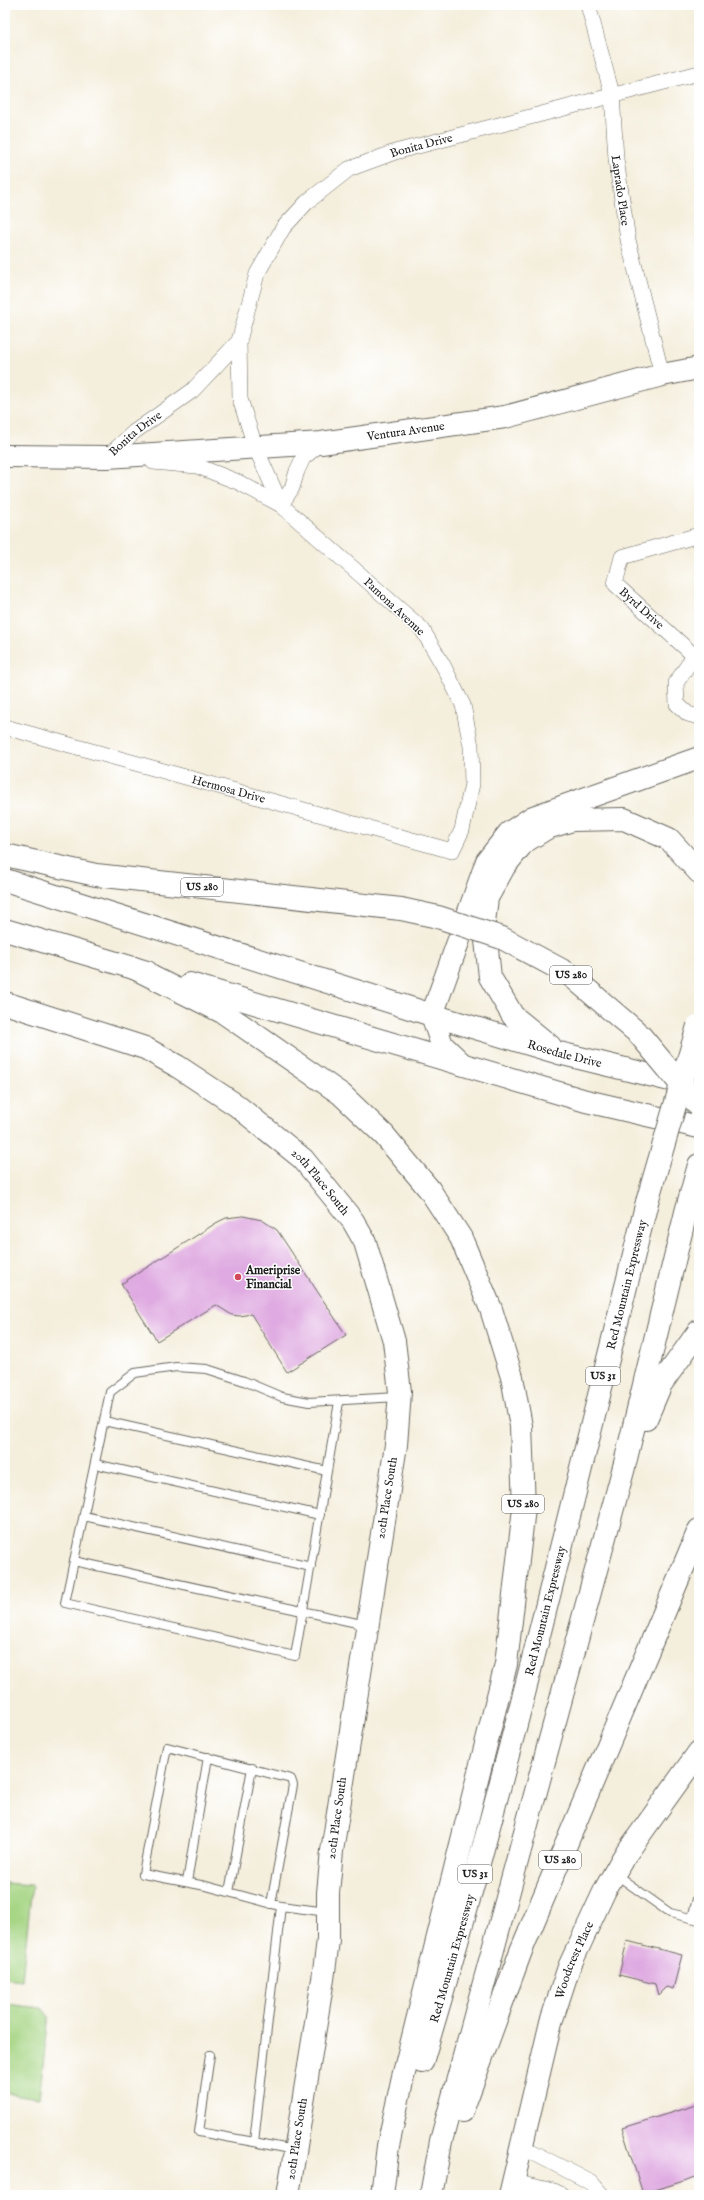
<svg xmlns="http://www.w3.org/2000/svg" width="704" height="2200" viewBox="0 0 704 2200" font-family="'IM FELL English',serif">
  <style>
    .green { fill: #a4d482; stroke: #60784f }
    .building { fill: #dfaae1 }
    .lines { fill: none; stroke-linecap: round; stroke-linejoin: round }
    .lane-casing { stroke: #68665f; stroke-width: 10 }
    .street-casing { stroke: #68665f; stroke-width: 16 }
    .secondary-casing { stroke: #68665f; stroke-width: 24 }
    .highway-casing { stroke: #68665f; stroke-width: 24 }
    .lane { stroke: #fff; stroke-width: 8 }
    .street { stroke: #fff; stroke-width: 15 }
    .secondary { stroke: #fff; stroke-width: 22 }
    .highway { stroke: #fff; stroke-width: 22 }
    .highway-bridge-casing { stroke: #68665f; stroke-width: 24; stroke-linecap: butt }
    .highway-bridge { stroke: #fff; stroke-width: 22 }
    .poi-dot { fill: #d1495b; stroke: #fff; stroke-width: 1.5 }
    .labels { text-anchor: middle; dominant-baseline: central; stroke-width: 3; stroke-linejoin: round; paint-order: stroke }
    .shield { fill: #fff; stroke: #606060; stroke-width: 1 }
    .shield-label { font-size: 11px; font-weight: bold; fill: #1c1c1c }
    .street-label { font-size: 12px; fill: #1c1c1c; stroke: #fff }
    .poi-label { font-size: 12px; font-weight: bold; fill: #1c1c1c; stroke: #fff; text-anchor: start }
  </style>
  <rect width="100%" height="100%" fill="#fff"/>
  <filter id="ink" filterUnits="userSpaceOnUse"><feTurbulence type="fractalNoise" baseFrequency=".025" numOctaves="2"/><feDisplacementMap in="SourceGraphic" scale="8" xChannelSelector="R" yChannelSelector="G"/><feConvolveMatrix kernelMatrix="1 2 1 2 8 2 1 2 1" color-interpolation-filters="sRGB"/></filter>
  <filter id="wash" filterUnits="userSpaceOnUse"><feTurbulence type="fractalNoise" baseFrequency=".012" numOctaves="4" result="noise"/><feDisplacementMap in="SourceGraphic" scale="16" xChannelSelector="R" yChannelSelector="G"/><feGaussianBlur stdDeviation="0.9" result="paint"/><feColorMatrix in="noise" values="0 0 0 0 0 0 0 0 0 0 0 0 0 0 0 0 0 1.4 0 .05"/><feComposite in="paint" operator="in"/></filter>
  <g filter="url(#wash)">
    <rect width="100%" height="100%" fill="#f4eedc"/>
    <!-- green -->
    <path class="green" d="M5,1883L32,1885L22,1980L5,1978Z
      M5,2004L42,2008L49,2017L39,2098L5,2093Z"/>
    <g id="blocks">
      <!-- building -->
      <path class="building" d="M243,1216L262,1220L277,1230L346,1335L287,1372L251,1314L239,1316L232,1315L216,1305L157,1341L121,1284L216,1223L226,1218Z
        M627,1941L682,1955L673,1989L666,1987L658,1995L655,1984L619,1975Z
        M699,2104V2176L643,2194L622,2128Z"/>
    </g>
  </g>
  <g filter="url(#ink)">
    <use href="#blocks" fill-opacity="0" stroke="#68665f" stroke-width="1"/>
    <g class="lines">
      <!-- lane casing -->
      <g class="lane-casing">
        <path id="lane" d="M339,1402L295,1656L65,1603L110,1392L135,1373L176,1367L207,1369L244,1381L282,1397L309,1402L398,1397
          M104,1421L327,1471
          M95,1464L320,1515
          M84,1516L311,1567
          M74,1561L366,1625
          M615,1874L670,1913L699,1920
          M187,1882L208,1757
          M229,1892L252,1768
          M271,1904L293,1785L291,1779L167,1747L143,1874L206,1886L276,1905L281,1906
          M692,1918L697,1899
          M210,2055L199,2132L254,2142
          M294,2150L254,2142L281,1906L327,1912"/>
      </g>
      <!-- street casing -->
      <g class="street-casing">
        <g id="street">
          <path id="s1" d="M588,5L612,94L616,159L628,240L662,375"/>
          <path id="s2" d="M107,457L134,432L192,391L239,341"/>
          <path id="s3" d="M281,505L255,446L240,399L239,341L257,274L283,228L307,202L349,169L395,152L699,73"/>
          <path d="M281,505L292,488L297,471L303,458L321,443"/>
          <path id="s4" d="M699,535L622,557L615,584L699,660"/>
          <path d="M694,656L676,683L677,704L688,714L699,717"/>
          <path id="s5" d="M5,727L452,851L462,830L472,784L471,746L463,705L444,667L422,629L281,505L238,482L197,466L153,462"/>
          <path d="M522,2147L592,2183L602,2195"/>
          <path d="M513,2182L554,2191L562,2195"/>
        </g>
      </g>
      <!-- secondary casing -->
      <g class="secondary-casing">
        <g id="secondary">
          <path id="s6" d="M5,456L107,457L321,443L505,417L662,375L699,368"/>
          <path id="s7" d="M5,1003L145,1048L177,1066L236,1105L303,1159L353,1221L365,1242L394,1341L400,1392L396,1445L332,1851L328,1893V1940L323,1979L288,2195"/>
          <path id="s8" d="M510,2195L551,2022L569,1967L605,1890L623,1858L699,1752"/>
        </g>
      </g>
      <!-- highway casing -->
      <g class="highway-casing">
        <g id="highway">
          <path d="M5,855L96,875L401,909"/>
          <path id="s9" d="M5,880L432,1015L559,1053L699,1087"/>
          <path d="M5,930L147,972"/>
          <path d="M134,968L224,1013L341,1094L384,1135L429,1189L461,1238L491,1309L512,1377L521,1426L524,1508L506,1664L402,2081L388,2146L382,2195"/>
          <path d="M190,984L586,1101L699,1127"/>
          <path d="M550,1046L513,1016L490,977L484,922L487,898L504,867L524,842L547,828L572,820L624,819L669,839L699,872"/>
          <path d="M462,1064L442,1045L432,1015L487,861L509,833L533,817L699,758"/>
          <path d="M646,1419L661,1384L699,1331"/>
          <path id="s10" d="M422,2062C507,1779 575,1490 647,1202"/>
          <path d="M462,2111L521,1951L699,1530"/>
          <path d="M431,2195L441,2141L624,1467L686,1212L699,1165"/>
        </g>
      </g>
      <!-- lane -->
      <use href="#lane" class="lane"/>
      <!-- street -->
      <use href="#street" class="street"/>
      <!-- secondary -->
      <use href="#secondary" class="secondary"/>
      <!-- highway -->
      <use href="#highway" class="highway"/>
      <!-- highway-bridge casing -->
      <g class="highway-bridge-casing">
        <path id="highway-bridge" d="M401,909L438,917L502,938L569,974L639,1034L699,1106
          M647,1202L698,1026"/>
      </g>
      <!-- highway-bridge -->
      <use href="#highway-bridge" class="highway-bridge"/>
    </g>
  </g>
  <!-- markers -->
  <circle class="poi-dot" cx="238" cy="1277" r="4"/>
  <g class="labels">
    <!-- shield labels -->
    <g class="shield">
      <rect x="181" y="878" width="42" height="18" rx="3"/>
      <rect x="550" y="966" width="42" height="18" rx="3"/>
      <rect x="586" y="1367" width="34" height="18" rx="3"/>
      <rect x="502" y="1495" width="42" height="18" rx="3"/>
      <rect x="539" y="1851" width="42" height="18" rx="3"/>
      <rect x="458" y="1865" width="34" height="18" rx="3"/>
    </g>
    <g class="shield-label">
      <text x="202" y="887">US 280</text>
      <text x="571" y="975">US 280</text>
      <text x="603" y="1376">US 31</text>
      <text x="523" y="1504">US 280</text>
      <text x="560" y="1860">US 280</text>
      <text x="475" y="1874">US 31</text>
    </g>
    <!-- street labels -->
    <g class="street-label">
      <text stroke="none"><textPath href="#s3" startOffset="459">Bonita Drive</textPath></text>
      <text stroke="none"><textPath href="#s1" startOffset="189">Laprado Place</textPath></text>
      <text stroke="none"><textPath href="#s6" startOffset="402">Ventura Avenue</textPath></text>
      <text stroke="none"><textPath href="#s2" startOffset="37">Bonita Drive</textPath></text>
      <text transform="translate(394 607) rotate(43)">Pamona Avenue</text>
      <text stroke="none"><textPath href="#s4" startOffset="144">Byrd Drive</textPath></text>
      <text stroke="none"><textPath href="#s5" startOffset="232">Hermosa Drive</textPath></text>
      <text stroke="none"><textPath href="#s9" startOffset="586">Rosedale Drive</textPath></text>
      <text stroke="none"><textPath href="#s7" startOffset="369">20th Place South</textPath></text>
      <text stroke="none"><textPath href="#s10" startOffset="804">Red Mountain Expressway</textPath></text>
      <text transform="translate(387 1498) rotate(-81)">20th Place South</text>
      <text stroke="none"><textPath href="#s10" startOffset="468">Red Mountain Expressway</textPath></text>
      <text transform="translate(337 1818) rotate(-82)">20th Place South</text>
      <text stroke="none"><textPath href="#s10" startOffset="108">Red Mountain Expressway</textPath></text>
      <text stroke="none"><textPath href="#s8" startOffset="244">Woodcrest Place</textPath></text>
      <text transform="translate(297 2139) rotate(-81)">20th Place South</text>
    </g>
    <!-- poi labels -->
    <g class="poi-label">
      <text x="246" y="1270">Ameriprise<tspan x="246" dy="14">Financial</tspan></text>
    </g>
  </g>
  <!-- margin -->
  <rect width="704" height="2200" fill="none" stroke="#fff" stroke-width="20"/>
</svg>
